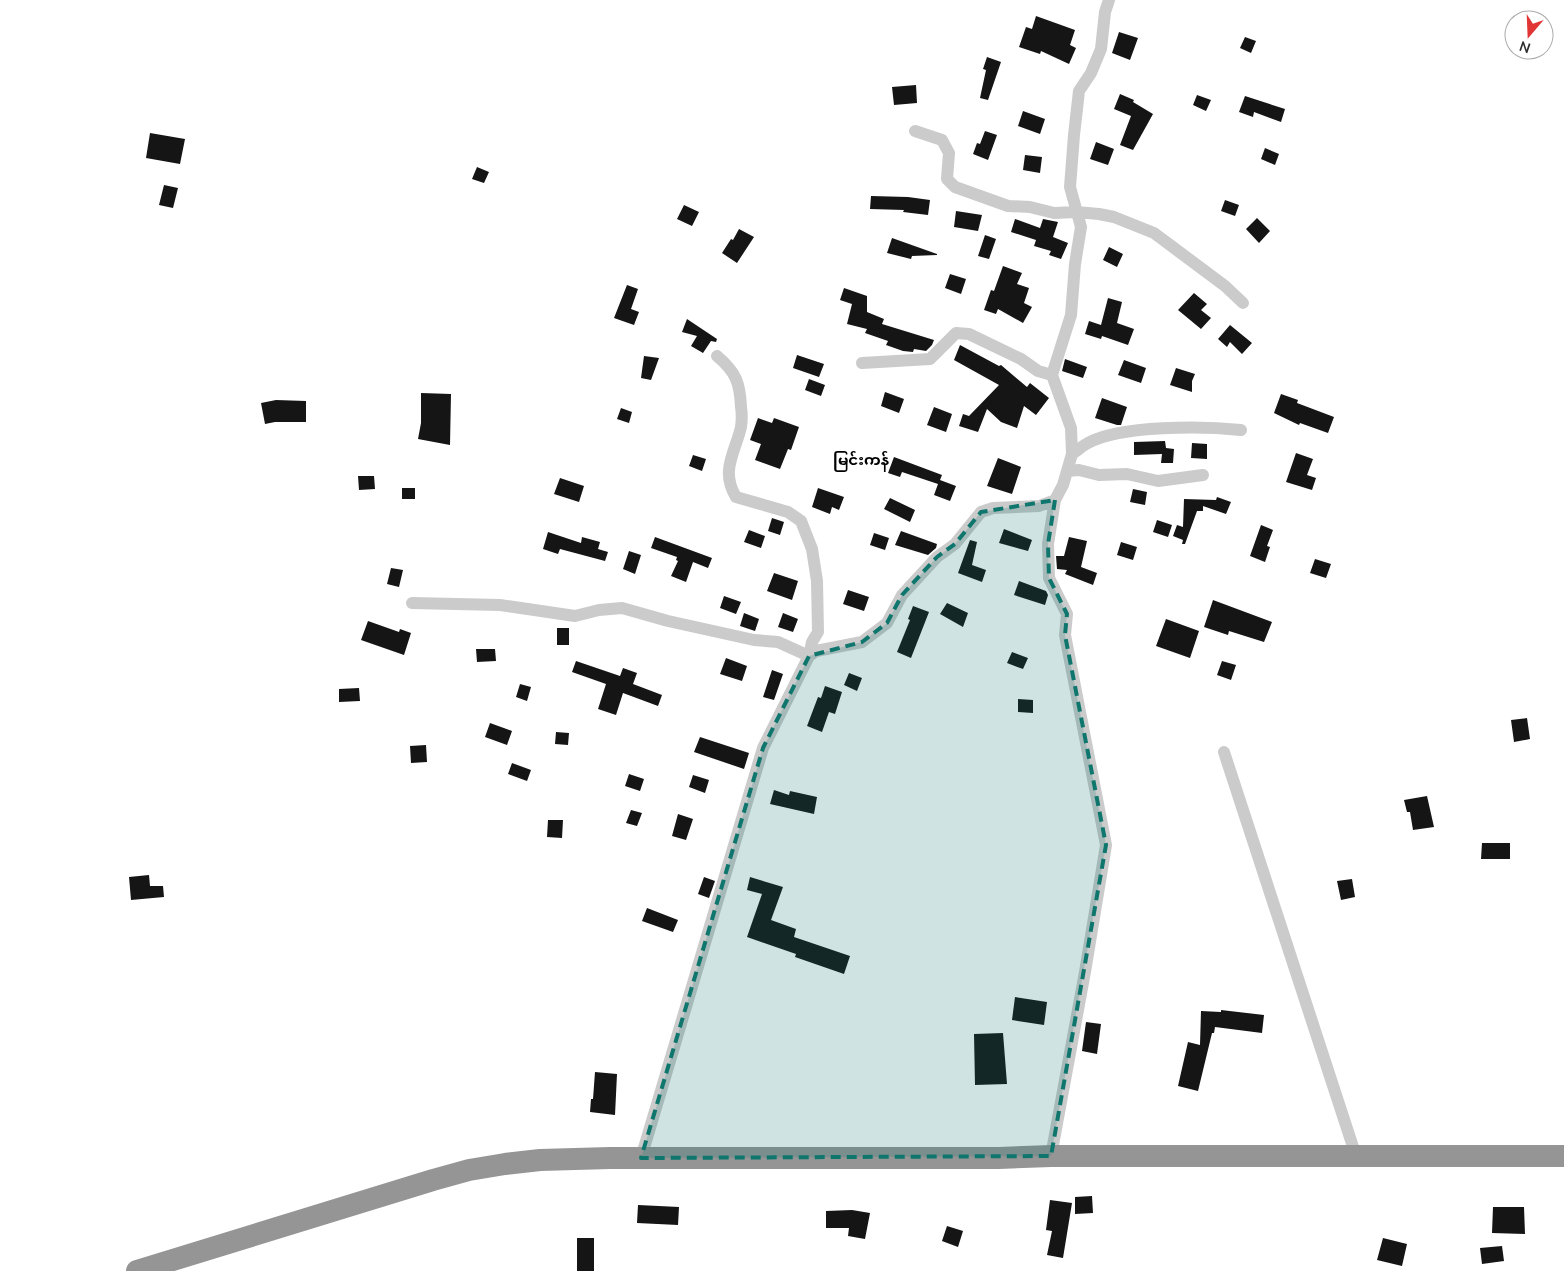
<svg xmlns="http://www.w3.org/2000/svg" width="1564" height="1271" viewBox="0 0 1564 1271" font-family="Mulish,'Noto Sans Myanmar',sans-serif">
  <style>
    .building { fill: #151515 }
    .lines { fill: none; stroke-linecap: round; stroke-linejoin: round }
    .street { stroke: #cbcbcb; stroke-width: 12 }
    .highway { stroke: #959595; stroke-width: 22 }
    .marked { fill: #0f766e; fill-opacity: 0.2; stroke: #0f766e; stroke-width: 4; stroke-dasharray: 10 6; stroke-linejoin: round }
    .labels { text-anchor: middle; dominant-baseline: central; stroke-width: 5; stroke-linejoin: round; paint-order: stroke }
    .quarter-label { font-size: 15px; font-weight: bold; fill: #000; stroke: #fff }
  </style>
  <rect width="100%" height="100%" fill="#fff"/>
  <!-- building -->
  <path class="building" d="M1036,16L1075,30L1070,45L1076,48L1069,64L1041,51L1040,54L1019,47L1026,27L1032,29Z
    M1119,32L1138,38L1130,60L1112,53Z
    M1245,37L1256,41L1251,53L1240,48Z
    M987,57L1001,62L988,100L980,98L986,70L983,69Z
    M916,85L917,103L894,105L892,87Z
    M1120,94L1134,100L1133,102L1153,114L1133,150L1120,145L1131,116L1114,109Z
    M1197,95L1211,100L1206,111L1193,105Z
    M1245,96L1285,109L1281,122L1254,112L1253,117L1239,112Z
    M1023,111L1045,119L1040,134L1018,126Z
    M985,131L997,135L988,160L973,154L977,143L980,144Z
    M150,133L185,139L180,164L146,158Z
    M1096,142L1114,149L1108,165L1090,159Z
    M1265,148L1279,154L1275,165L1261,159Z
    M1025,155L1042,157L1040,173L1023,170Z
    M477,167L489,172L484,183L472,179Z
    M164,185L178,188L173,208L159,205Z
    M871,196L908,197L930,200L928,215L903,212L904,210L870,209Z
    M1225,200L1239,205L1235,216L1221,211Z
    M684,205L699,212L692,226L677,219Z
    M956,211L982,215L978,231L954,227Z
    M1257,218L1270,231L1259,243L1246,229Z
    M1015,219L1040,228L1043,219L1058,222L1053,237L1068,243L1061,259L1049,255L1051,251L1034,246L1036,240L1011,232Z
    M739,229L754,237L737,263L722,253L731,239L733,240Z
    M985,235L996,239L989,259L978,256Z
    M892,238L937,254V255L912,256L911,259L887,253Z
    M1109,247L1123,254L1117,267L1103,260Z
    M1003,266L1022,273L1017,284L1029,288L1024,303L1032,307L1023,323L998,309L996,314L984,310L991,290L994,291Z
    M950,274L966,279L961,294L945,288Z
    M627,285L638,289L631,309L639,312L634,325L614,318Z
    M844,288L867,296V312L884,319L882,324L934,340L932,345L926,351L914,349L913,352L903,351L886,345L888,341L865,333L867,329L847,324L852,304L840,300Z
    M1194,293L1207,304L1201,310L1211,318L1201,329L1178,310Z
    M1108,298L1122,302L1117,323L1134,329L1128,345L1102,336L1101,339L1085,334L1089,321L1101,325Z
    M687,319L717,339L716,342L711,341L703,353L691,346L697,336L682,332Z
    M1230,325L1252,343L1242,354L1230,342L1227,347L1218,339Z
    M960,345L999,366L1001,365L1027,387L1030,383L1049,398L1036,415L1024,406L1017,428L1001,422L987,409L978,432L959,426L963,414L969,416L999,385L954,360Z
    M797,355L824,364L819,377L793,368Z
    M644,356L659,358L651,380L641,378Z
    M1065,359L1087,367L1083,378L1062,371Z
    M1124,360L1146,368L1141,383L1118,375Z
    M1176,368L1195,374L1192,381V392L1170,385Z
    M809,379L825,385L821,396L805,390Z
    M885,392L904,399L899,413L881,406Z
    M421,393L451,394L450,445L418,439L421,423Z
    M1281,394L1298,400L1297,403L1334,417L1328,433L1300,423L1299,425L1274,413Z
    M1102,398L1127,407L1121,425H1117L1095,418Z
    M276,400L306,401V422H275L265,424L261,403Z
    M934,407L952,414L946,432L927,425Z
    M621,408L632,412L629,423L617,419Z
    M758,418L772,423L774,418L799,427L791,450L788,449L780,469L755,460L761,444L750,440Z
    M1165,441L1166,448L1174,449L1173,463H1161L1162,454L1134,455V442Z
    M1192,443L1207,444V459L1191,458Z
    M1296,453L1313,459L1307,475L1316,478L1312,490L1286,482Z
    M693,455L706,459L702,471L689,466Z
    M894,457L942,475L940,480L956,486L950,501L934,495L938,484L902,472L900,477L888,473Z
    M998,458L1021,467L1012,494L987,486Z
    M358,476H374L375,489L359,490Z
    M560,478L584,486L579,502L554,494Z
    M402,488H415V499H402Z
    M818,488L844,497L839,510L832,507L830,514L812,507Z
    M1133,489L1147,492L1145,505L1130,502Z
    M1217,497L1231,502L1226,514L1203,506V511H1197L1185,544H1182L1183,540L1173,536L1177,525L1183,527L1184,499L1216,500Z
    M890,498L915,510L910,522L884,509Z
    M772,518L784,522L780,535L768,531Z
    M1157,520L1172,525L1168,537L1153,532Z
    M1261,525L1273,530L1267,546L1270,547L1265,562L1250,556Z
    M1004,529L1032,540L1028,551L999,543Z
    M749,530L765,536L761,548L744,542Z
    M901,531L937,544L936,548L928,555L895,545Z
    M548,532L581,543L582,537L600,542L598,549L608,552L605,561L560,549L558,554L543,549Z
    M874,533L889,538L885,550L870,545Z
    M655,537L712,558L708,568L693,562L686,582L671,576L678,561L676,560L677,557L651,548Z
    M1069,537L1087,541L1081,567L1097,573L1093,585L1065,574L1067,570L1057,569L1056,556H1064Z
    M970,540L977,542L972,565L986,570L982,582L958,573Z
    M1121,542L1137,547L1133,560L1117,555Z
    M629,551L641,555L635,574L623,569Z
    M1315,559L1331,564L1326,578L1310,573Z
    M391,568L403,570L399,587L387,584Z
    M774,573L798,581L792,600L767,591Z
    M1019,581L1046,591L1048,595L1045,605L1014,595Z
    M848,590L869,597L864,611L843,604Z
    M724,596L741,602L736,614L720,608Z
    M1213,600L1272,622L1264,642L1229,631L1228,635L1204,627Z
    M947,603L968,613L963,627L940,614Z
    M913,606L929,612L911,658L897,652L910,620L908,619Z
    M744,613L759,619L755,631L740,626Z
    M783,613L798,619L793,632L778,627Z
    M1166,619L1199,631L1190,658L1156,646Z
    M368,621L399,632L400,629L411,633L404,655L361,640Z
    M557,628H569V645H557Z
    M476,649H495L496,661L477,662Z
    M1012,652L1028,658L1023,669L1007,663Z
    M726,658L747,666L742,681L720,674Z
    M576,661L620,676L623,668L637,673L633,684L662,695L658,706L623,693L616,715L598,709L606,684L572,672Z
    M1222,661L1236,665L1231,680L1217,675Z
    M772,670L783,674L774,700L763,697Z
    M849,673L862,678L857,691L844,685Z
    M520,684L531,687L527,701L516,697Z
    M825,686L842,692L835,714L829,712L822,732L807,726L818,697L821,698Z
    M359,688L360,701L339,702V689Z
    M1018,699L1033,700V713L1018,712Z
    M1527,718L1530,739L1514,742L1511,720Z
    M490,723L512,731L507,745L485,737Z
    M556,732L569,733L568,745L555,744Z
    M700,737L749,753L744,769L694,752Z
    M426,745L427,762L411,763L410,746Z
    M512,763L531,770L527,781L508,774Z
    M629,774L644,779L640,791L625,786Z
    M693,775L709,780L705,793L689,787Z
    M774,790L789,795L790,791L817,797L814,814L770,804Z
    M1427,796L1434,827L1413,830L1410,812H1407L1404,800Z
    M631,810L642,813L637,826L626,823Z
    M678,814L693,819L686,840L672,836Z
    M548,820H563L562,838L547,837Z
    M1482,843H1510V859H1481Z
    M149,875L150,886H163L164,897L131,900L129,877Z
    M704,877L715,881L709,898L698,894Z
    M750,877L783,887L771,920L796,929L794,937L850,956L844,974L795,957L796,954L747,937L762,894L747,890Z
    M1352,879L1355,897L1341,900L1337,881Z
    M647,908L678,920L673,932L642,921Z
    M1015,997L1047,1002L1044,1025L1012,1020Z
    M1221,1010L1264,1015L1262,1033L1215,1027L1214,1033H1212L1198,1091L1178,1086L1188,1042L1200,1045L1201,1011L1221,1012Z
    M1086,1022L1101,1024L1097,1054L1082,1051Z
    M1003,1033L1007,1084L975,1085L974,1034Z
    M595,1072L617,1074L615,1115L590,1112L591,1099H593Z
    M1092,1196L1093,1213L1075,1214V1197Z
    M1050,1200L1072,1203L1063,1258L1047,1255L1052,1231L1046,1230Z
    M638,1205L679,1207L678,1225L637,1223Z
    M1493,1207H1524L1525,1234L1492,1233Z
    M852,1210L870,1213L865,1239L848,1236L849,1228H826V1211Z
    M947,1226L963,1231L958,1247L942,1241Z
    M577,1238H594V1271H577Z
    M1383,1238L1407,1244L1402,1266L1377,1260Z
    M1502,1246L1504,1261L1482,1264L1480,1248Z"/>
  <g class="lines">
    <!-- street -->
    <path class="street" d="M915,131L942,140L949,153L947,179L955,187L1008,206L1030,207L1054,213L1076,212L1099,214L1114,217L1154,233L1225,286L1243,303
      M862,363L930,359L956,333L969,334L1021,359L1038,371L1052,375
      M1072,454C1077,451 1082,446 1088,443C1121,425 1203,426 1241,430
      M1067,471L1079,470L1099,475L1127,474L1158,481L1203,475
      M412,603L500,605L575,616L599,610L622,608L668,621L754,640L778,642L809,656
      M809,656L816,651L862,642L887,623L902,595L937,557L955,544L981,512L993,508L1039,506L1055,500
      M1224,752L1356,1156
      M1051,1156L1085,972L1106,845L1065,635L1067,614L1049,578L1048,544L1055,500L1063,485L1072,454L1071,428L1052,375L1071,315L1075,264L1081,227L1070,187L1074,135L1079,91L1091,73L1101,49L1105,12L1109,0
      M641,1158L763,748L809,656L812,642L818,632L817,581L812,549L801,521L788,512L736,497C720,471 735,453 741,427C742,420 742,413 741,407C740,383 736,372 717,356"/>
    <!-- highway -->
    <path class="highway" d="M137,1271L433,1180L469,1170L505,1164L540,1160L610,1158H999L1051,1156H1564"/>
  </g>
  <!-- marked area -->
  <path class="marked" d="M1055,500L1048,544L1049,578L1067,614L1065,635L1106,845L1051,1156L641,1158L763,748L809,656L862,642L887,623L902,595L937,557L955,544L981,512Z"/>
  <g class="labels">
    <!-- quarter labels -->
    <g class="quarter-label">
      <text x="861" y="459">မြင်းကန်</text>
    </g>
  </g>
  <!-- north arrow -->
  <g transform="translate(1529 35) rotate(199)"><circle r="24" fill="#ffffff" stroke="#ababab"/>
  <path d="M0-4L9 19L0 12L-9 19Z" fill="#e13435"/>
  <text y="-8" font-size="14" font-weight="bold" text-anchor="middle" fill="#2e2e2e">N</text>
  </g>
</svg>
